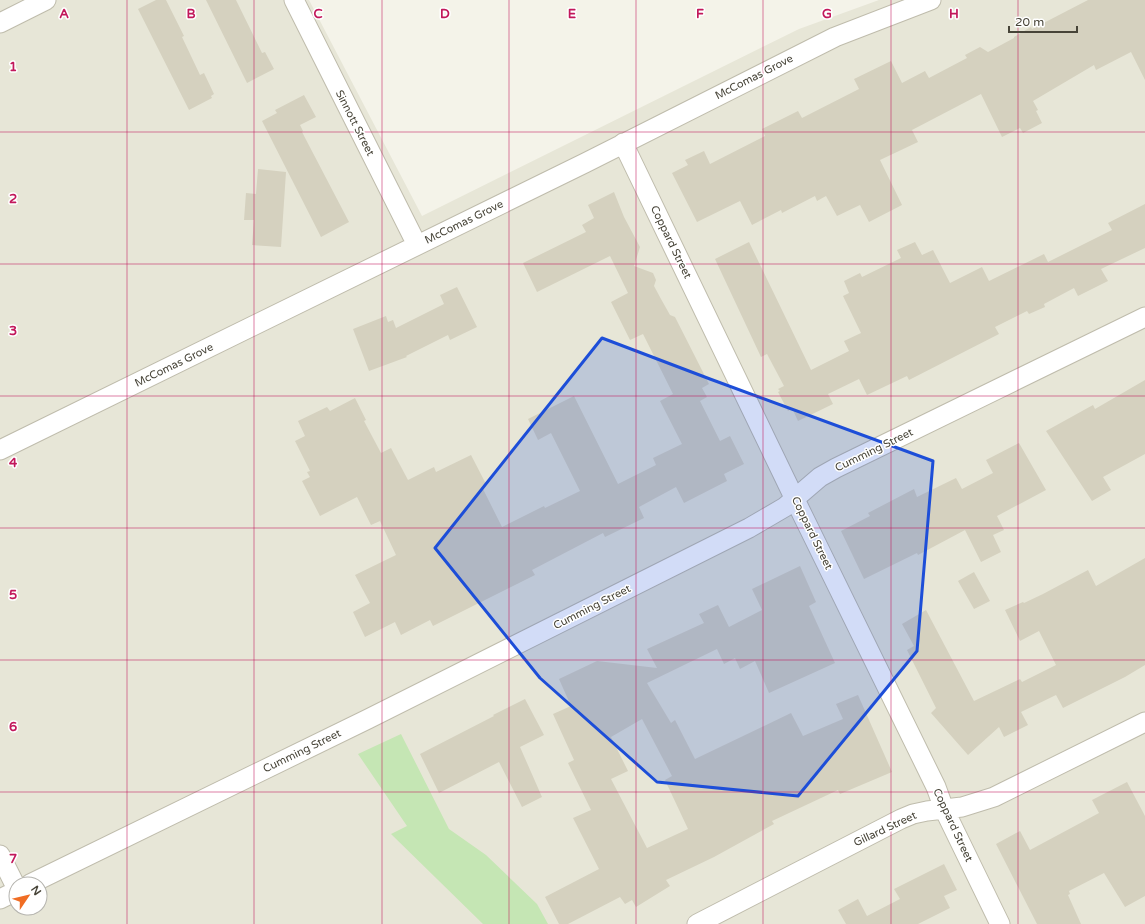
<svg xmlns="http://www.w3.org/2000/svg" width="1145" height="924" viewBox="0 0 1145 924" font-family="'Varela Round',sans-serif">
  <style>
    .residential { fill: #e7e6d7; fill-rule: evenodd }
    .green { fill: #c5e6b4 }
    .building { fill: #d5d1bf; fill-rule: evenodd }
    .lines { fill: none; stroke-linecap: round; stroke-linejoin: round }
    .street-casing { stroke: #bfbcac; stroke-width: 21 }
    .street { stroke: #fff; stroke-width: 19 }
    .marked { fill: #1d4ed8; fill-opacity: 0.2; stroke: #1d4ed8; stroke-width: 3; stroke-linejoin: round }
    .grid { fill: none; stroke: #c2185b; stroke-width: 1; stroke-opacity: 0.55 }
    .labels { text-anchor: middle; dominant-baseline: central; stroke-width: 3; stroke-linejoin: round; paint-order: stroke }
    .street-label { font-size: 11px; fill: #474438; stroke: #fff }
    .grid-label { font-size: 13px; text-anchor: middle; font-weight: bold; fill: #c2185b; stroke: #fff; stroke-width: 3; stroke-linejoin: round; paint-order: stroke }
  </style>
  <rect width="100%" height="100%" fill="#f4f3e9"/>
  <!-- residential -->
  <path class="residential" d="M0,0H309L422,216L799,29L879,0H1145V924H0ZM16,884H40V908H16Z"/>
  <!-- green -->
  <path class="green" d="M401,734L449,829L486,855L537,904L548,924H483L391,834L407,826L358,754Z"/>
  <!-- building -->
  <path class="building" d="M156,0H166L184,36L182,37L200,75L204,73L214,94L211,96L212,98L189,110L138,9Z
    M206,0H236L262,53L265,52L274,69L247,83Z
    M1088,0H1145V80L1131,52L1096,70L1094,65L1033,101L1038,110L1036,111L1042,123L1023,133L1020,128L1002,137L981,94L912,130L918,142L880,160L902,205L869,222L860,205L837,216L826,196L817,201L815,196L782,213L781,210L752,225L740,201L697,222L672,173L688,165L685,160L704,151L710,164L765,136L762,129L798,111L802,118L859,89L854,79L891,61L902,83L925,71L929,78L967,58L965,55L980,47L988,52L1014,38V37L1031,27L1032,29Z
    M304,95L316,117L300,125L303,131L302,132L349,222L321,237L262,121L277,113L275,110Z
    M258,169L286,172L281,247L252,245L254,220H244L246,193L256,194Z
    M614,192L624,217L640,247L634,266L653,273L656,280L654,286L661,299L670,315L675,317L709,384L702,388L707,397L700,401L720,441L730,436L744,464L724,474L727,481L684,503L676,487L639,507L644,518L605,537L603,533L532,570L535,575L433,626L430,620L401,635L395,622L365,637L353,612L370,603L355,575L396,555L380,521L371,525L357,497L320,516L302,481L310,477L307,472L310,471L295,441L305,436L298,421L327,407L330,411L355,398L366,420L364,421L381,453L391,448L408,480L434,467L436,472L471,455L486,484L482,487L502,527L544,506L545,508L580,491L551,433L538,440L528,419L574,396L618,484L656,465L653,458L682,444L660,401L673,394L643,334L630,340L611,302L628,293L610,256L537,292L523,263L586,232L582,225L594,218L588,205Z
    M1145,204V248L1101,269L1108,281L1078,296L1074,288L1044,304L1045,307L1029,314L1027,311L995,327L999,334L909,380L907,376L867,395L859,379L828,394L833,404L798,421L792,408L788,411L778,392L780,391L778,389L784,386L767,354L761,357L715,259L749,242L811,370L849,351L844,341L861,333L843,296L849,293L844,281L860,273L862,277L901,258L897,250L915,242L922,255L933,250L950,283L982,267L989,281L1044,254L1048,262L1112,230L1108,223Z
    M457,287L477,327L450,340L448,335L406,356L407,357L369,371L353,329L386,316L388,322L393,320L396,328L444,304L440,295Z
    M1145,380V454L1103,477L1111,490L1092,501L1046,431L1093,405L1095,409Z
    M1019,443L1046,490L997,516L1004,530L993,535L1001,552L981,562L965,530L918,555L917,553L864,579L841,531L870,516L868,513L914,489L917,497L956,478L962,489L993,473L986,460Z
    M1145,558V665L1125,677L1063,708L1056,695L1021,712L1028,725L1004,737L999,727L968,755L931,713L936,708L907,650L914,646L902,624L926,610L974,701L1020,679L1022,682L1056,665L1039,631L1020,641L1005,610L1023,602L1024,603L1043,594L1088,570L1096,586Z
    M800,566L816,602L809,606L835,663L769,693L755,661L740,669L735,658L724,664L717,649L647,683L671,723L675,720L695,759L791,713L803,736L843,719L836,704L858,695L892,772L840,794L838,790L772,821L774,824L714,857L666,880L670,886L636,907L632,900L625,904L620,897L568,924H559L545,897L599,869L573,818L591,810L568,763L574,760L553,714L571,706L559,679L597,661L657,668L647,649L704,623L699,614L718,605L729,627L762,610L752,589ZM642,719L672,776L665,780L688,829L647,848L611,779L628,771L611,737Z
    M974,572L990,601L974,609L958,581Z
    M525,699L544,735L520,747L542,797L522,807L499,762L439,793L420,754L494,716L493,715Z
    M1127,782L1145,816V896L1125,907L1104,873L1069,891L1070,894L1068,895L1081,924H1037L996,844L1020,831L1030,850L1099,813L1092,800Z
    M944,864L957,890L944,896L950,908L918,924H846L838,910L858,899L867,916L900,899L894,889Z"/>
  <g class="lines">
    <!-- street casing -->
    <g class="street-casing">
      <path id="street" d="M294,0L417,245
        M0,23L46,0
        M623,143L803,516L936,787L944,809L1000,924
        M0,450L585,163L835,37L931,0
        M0,855L16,887
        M30,884L368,719L749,528L785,507L820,477L836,468L1145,317
        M0,899L16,891
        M697,924L901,819L913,814L927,811L962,807L994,797L1145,722"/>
    </g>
    <!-- street -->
    <use href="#street" class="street"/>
  </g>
  <!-- marked area -->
  <path class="marked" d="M602,338L710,379L933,461L917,651L798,796L657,782L540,678L435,548Z"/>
  <!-- grid -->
  <path class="grid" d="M127,0V924M254,0V924M382,0V924M509,0V924M636,0V924M763,0V924M891,0V924M1018,0V924M0,132H1145M0,264H1145M0,396H1145M0,528H1145M0,660H1145M0,792H1145"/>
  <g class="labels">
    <!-- street labels -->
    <g class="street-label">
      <text transform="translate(754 77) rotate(-27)">McComas Grove</text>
      <text transform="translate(355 123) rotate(63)">Sinnott Street</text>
      <text transform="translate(464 222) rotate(-26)">McComas Grove</text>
      <text transform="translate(671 242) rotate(64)">Coppard Street</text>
      <text transform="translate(174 365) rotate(-26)">McComas Grove</text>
      <text transform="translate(874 450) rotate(-26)">Cumming Street</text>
      <text transform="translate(812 533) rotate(64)">Coppard Street</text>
      <text transform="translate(592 607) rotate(-27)">Cumming Street</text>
      <text transform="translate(302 751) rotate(-26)">Cumming Street</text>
      <text transform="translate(953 825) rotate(65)">Coppard Street</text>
      <text transform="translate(885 829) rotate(-25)">Gillard Street</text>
    </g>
  </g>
  <g class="grid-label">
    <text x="64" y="18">A</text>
    <text x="191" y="18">B</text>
    <text x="318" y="18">C</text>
    <text x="445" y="18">D</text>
    <text x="572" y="18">E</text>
    <text x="700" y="18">F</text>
    <text x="827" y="18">G</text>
    <text x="954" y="18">H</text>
    <text x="13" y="71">1</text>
    <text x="13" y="203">2</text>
    <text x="13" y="335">3</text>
    <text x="13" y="467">4</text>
    <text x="13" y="599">5</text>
    <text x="13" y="731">6</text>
    <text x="13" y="863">7</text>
  </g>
  <!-- north arrow -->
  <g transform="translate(28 896) rotate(55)"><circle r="19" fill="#ffffff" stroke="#b5b4af"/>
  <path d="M0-3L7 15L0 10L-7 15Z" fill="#f06d24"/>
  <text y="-6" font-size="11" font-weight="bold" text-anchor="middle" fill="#474438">N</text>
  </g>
  <!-- scale -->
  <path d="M1009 26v6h68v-6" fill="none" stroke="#474438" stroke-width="2"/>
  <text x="1015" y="26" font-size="12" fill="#474438" stroke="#ffffff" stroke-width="3" paint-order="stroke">20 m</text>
</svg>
